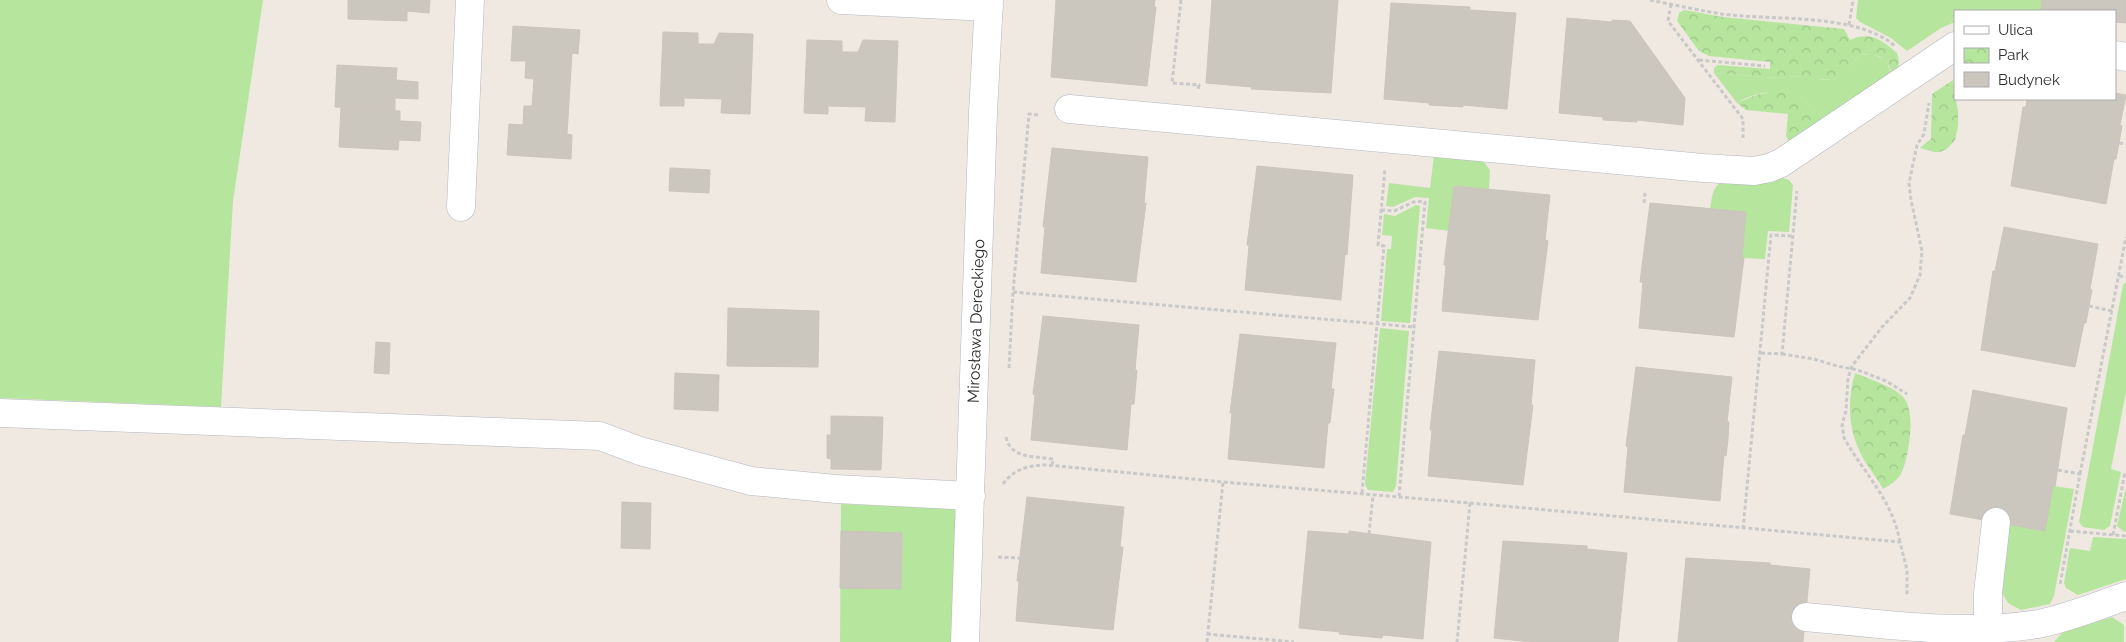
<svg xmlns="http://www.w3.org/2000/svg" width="2126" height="642" viewBox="0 0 2126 642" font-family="Raleway,sans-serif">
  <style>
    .grass { fill: #b6e59e }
    .park { fill: url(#park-crowns) }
    .building { fill: #cbc7bf; stroke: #cbc5ba }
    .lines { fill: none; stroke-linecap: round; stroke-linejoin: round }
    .minor-casing { stroke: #b4b7c1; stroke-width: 29 }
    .path { stroke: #c9c9c9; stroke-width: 3; stroke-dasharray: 4 2.5; stroke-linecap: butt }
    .minor { stroke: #fff; stroke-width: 28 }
    .labels { text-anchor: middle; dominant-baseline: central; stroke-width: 4; stroke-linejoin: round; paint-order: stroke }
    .street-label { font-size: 16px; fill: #2e2e2e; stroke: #fff }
  </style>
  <defs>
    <pattern id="park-crowns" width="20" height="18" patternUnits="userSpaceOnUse" patternTransform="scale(1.25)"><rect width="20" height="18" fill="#b6e59e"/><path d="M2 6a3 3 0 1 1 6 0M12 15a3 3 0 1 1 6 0" fill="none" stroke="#9dc588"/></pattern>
  </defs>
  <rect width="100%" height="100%" fill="#efe9e1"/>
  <!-- grass -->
  <path class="grass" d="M0,0H263L233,201L221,407L0,398Z
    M1858,0H2042L2041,11H1955V22L1941,28L1907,51L1891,38L1860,22L1856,18Z
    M1872,54L1886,60L1891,74L1824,120C1802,90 1769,84 1737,103L1714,73L1777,78L1797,76L1821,80L1832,79L1838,78L1850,67L1859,55Z
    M1434,155L1483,161L1490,170L1489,189L1454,186L1450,231L1426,228L1429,198L1415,197L1393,207L1386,206L1389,183L1430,188Z
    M1783,178L1789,180L1793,185L1789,232L1768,231L1765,259L1742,258L1710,209C1712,198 1712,188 1721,182Z
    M1416,205L1420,206L1410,323L1381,321L1387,249H1391L1392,236L1382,235L1384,214L1395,216Z
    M2126,282V392L2111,469L2121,472L2110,526L2104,530L2083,527L2079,522L2123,285Z
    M1380,328L1409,331L1396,486L1393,492L1368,490L1365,484Z
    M2053,486L2074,489L2054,596L2050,604L2021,610L2008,603L2000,590L2009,524Z
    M2126,487V532L2123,531L2117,526Z
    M841,504L959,509L951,642H840Z
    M2093,537L2126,539V579L2078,595L2066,588L2064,583L2070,548L2090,551Z
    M2112,617L2124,625V642H2054L2062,633Z"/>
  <!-- park -->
  <path class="park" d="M1684,10L1723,17L1844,29L1850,40C1871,31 1881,40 1897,53C1900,62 1900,69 1891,74C1889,57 1875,52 1859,55L1847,71L1838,78L1832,79L1815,80L1797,76L1777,78L1714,73V68L1718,65L1770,69V62L1709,56L1699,51L1677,21L1679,13Z
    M1953,80L1958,112V126L1955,140L1947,149L1940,152H1934L1920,148L1931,139L1932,94Z
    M1775,91C1796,93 1811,103 1824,120L1789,143L1786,136L1788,114L1746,110L1737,103L1756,95Z
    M1855,373C1869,379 1895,387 1904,398C1916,412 1909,458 1901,474C1897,481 1890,485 1883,489C1877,477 1868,468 1862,456C1848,430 1847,401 1855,373Z"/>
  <!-- building -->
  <path class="building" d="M348,0H430L429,13L407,11V21L348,19Z
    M1056,0H1155L1154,7H1156L1147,86L1051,77Z
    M1212,0H1338L1331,93L1251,89L1252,87L1206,83Z
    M2042,0H2126V23L2115,22V11H2041Z
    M1391,3L1470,7V10L1516,13L1507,109L1463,105V107L1429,105V103L1384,99Z
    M1567,18L1612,22V20L1630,21L1685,98L1683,125L1637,120V122L1603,120V117L1559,113Z
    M513,26L580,30L578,54L572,53L567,134L572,135L571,159L507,155L509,124L523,125L524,106H532L534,79L525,78L526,61H511Z
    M663,32L698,33V44H714L719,33L753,34L750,114L721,113L722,99L684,98V106H660Z
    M807,40L842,41V52H858L863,40L898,41L895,122L865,121L866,107L828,106V114L804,113Z
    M337,65L397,68L396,80L418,82V99L395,98V110L335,107Z
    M2115,93L2126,95L2120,125L2122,126L2119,143L2116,159H2114L2106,204L2011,186L2023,107H2026L2027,99H2115Z
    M341,108L400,111V121L421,122L420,141L399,140L398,150L339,147Z
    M1052,148L1148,157L1144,203H1146L1136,282L1041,273L1045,227H1043Z
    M1257,166L1353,175L1347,255L1345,254L1341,300L1245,290L1249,246L1247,245Z
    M670,168L710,170L709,193L669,191Z
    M1454,186L1550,195L1545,240L1548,241L1538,320L1442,311L1446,265H1444Z
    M1650,203L1746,212L1742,258H1744L1734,337L1639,328L1643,282H1640Z
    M2004,227L2098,244L2090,289L2092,290L2089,306L2086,323H2084L2075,367L1981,350L1993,271H1995Z
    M728,308L819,311L818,367L727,366Z
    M1043,316L1139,325L1135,370H1137L1134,404H1131L1127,450L1031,440L1035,395L1033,394Z
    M1240,334L1336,343L1331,389H1334L1330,423H1328L1324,468L1228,459L1232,413H1230Z
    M376,342L390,343L389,374L374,373Z
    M1439,351L1535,360L1531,405H1533L1523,485L1428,476L1432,430H1430Z
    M1636,367L1732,377L1727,422H1729L1728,439L1726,456L1724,455L1720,501L1624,492L1628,447L1626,446Z
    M675,373L719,375L718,411L674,409Z
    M1973,390L2067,408L2055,487L2053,486L2045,531L1950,514L1963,435H1965Z
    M831,416L883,417L881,470L831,469V459L827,458V435H831Z
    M1027,497L1124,507L1120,547H1123L1113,630L1016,621L1019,581H1017Z
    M622,502L651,503L650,549L621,548Z
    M841,531L902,533L901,589L840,588Z
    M1308,531L1349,534V531L1431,542L1423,639L1383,635L1382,638L1339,634L1340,632L1299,628Z
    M1503,541L1587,546V549L1627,553L1618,642H1531L1494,638Z
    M1686,558L1770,563V565L1810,569L1803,642H1678Z"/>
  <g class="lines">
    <!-- minor casing -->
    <g class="minor-casing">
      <path id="minor" d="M841,0L989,7
        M2115,55L2126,57
        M1069,109L1703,168L1754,171L1769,168L1781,163L1955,46
        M461,207L470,0
        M0,413L600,436L640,451L751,481L836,489L971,496
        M1806,617C1882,624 1962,636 2038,624C2065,619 2100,605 2126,596
        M1988,630V593L1996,522
        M965,642L983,113L989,0"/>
    </g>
    <!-- path -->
    <path class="path" d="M1181,0L1172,83L1199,85L1198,89
      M1650,0C1674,5 1698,10 1722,14C1772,21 1858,12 1896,47
      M1671,4L1668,21L1743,119V138
      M1849,25L1853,0
      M1699,60L1765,66
      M2119,143L2126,144
      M1644,203L1645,193
      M1381,210L1394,211L1416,201L1425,202L1399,496
      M2119,276L2126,277
      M1013,292L1414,327
      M2089,306L2112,311
      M1761,353L1782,354L1797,191
      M1782,354L1814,359L1837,366L1858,370L1886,381L1907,394
      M1009,368L1013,292L1029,114L1038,115
      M1006,437C1011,459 1034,456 1053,459L1052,466
      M2058,470L2080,474L2060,585
      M2080,474L2126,237
      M1003,484C1014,469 1029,465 1047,465L1223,482L1470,503L1457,642
      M1362,493L1384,246L1378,245L1385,169
      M1470,503L1900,542L1907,570V595
      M1743,529L1771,235L1793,236
      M2070,531L2126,536
      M1369,534L1373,495
      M2113,535L2125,472
      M1900,542C1892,499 1865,475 1844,438L1842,425L1846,411L1848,378L1852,366L1882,327L1910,298L1920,275L1922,251L1911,200L1909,183L1917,145L1924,134L1929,103
      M998,557L1019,558
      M1207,634L1294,642
      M1207,642L1223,482"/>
    <!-- minor -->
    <use href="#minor" class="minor"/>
  </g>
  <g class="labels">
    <!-- street labels -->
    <g class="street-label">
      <text transform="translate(976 321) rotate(-88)">Mirosława Dereckiego</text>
    </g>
  </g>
  <!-- legend -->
  <rect x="1954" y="10" width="162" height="90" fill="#ffffff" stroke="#ababab"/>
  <rect x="1964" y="26" width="25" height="8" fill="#ffffff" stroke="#ababab"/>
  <text x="1998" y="35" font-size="15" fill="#2e2e2e">Ulica</text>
  <rect x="1964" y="48" width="25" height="15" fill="url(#park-crowns)" stroke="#ababab"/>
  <text x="1998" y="60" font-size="15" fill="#2e2e2e">Park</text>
  <rect x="1964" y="72" width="25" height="15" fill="#cbc7bf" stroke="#ababab"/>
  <text x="1998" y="85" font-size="15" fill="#2e2e2e">Budynek</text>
</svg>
